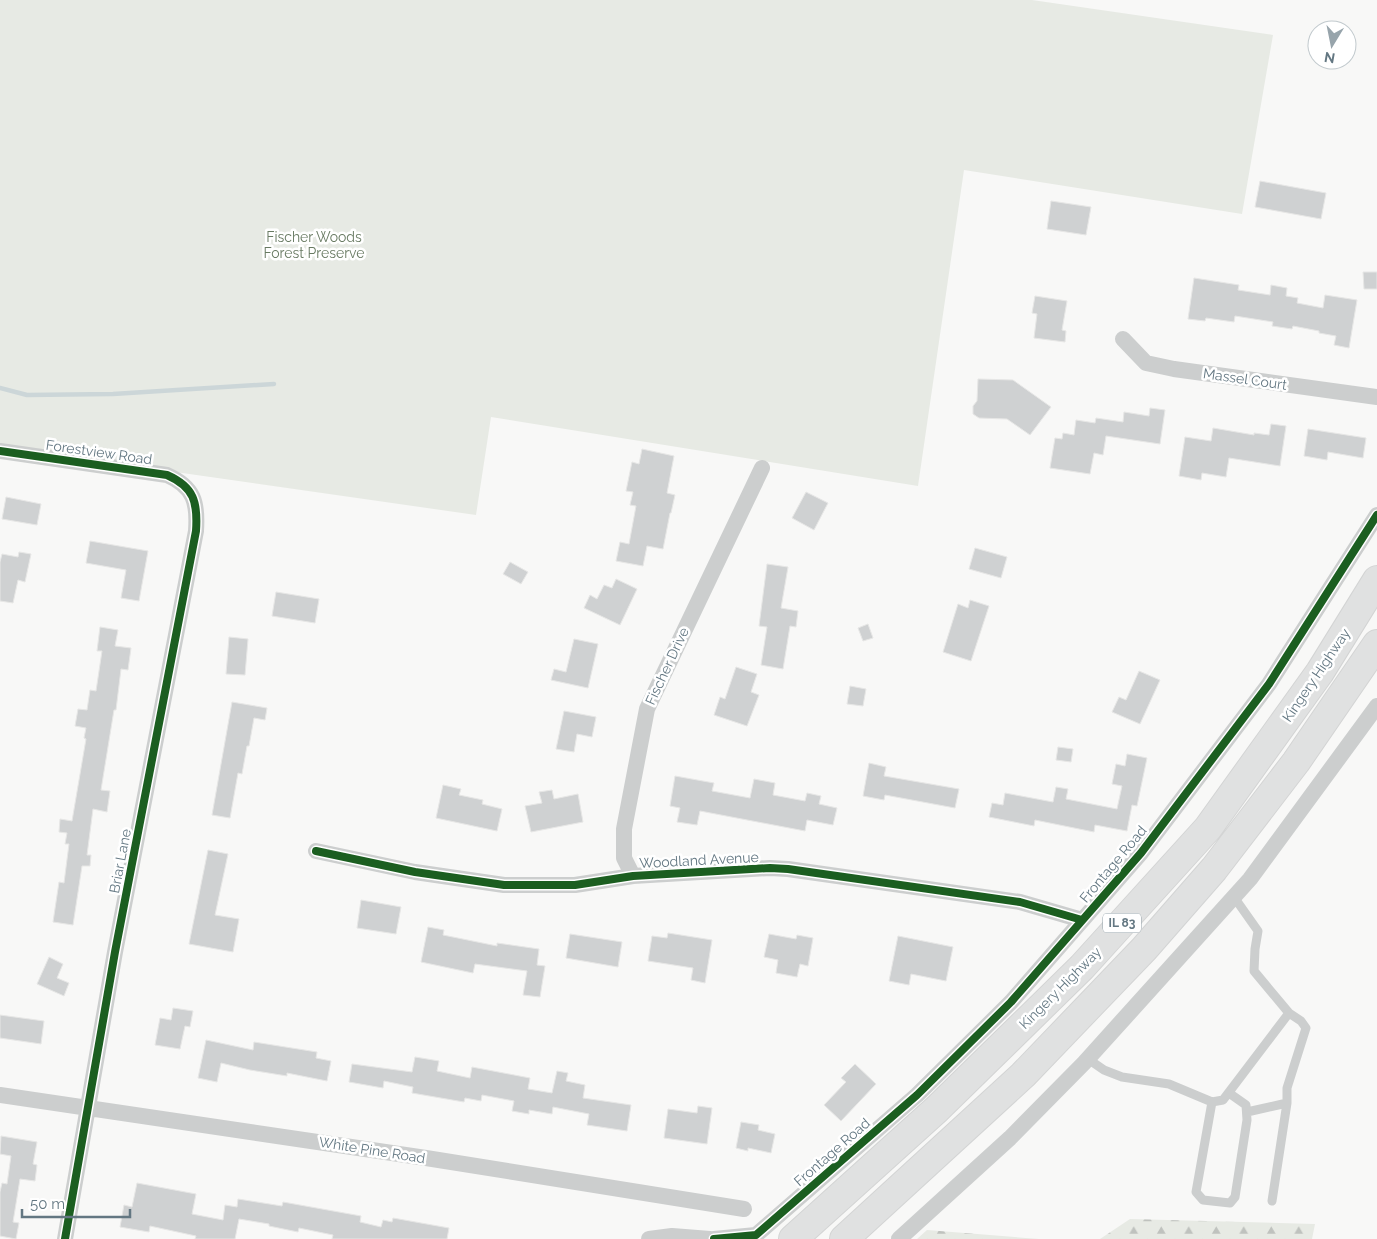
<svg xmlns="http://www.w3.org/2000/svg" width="1377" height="1239" viewBox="0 0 1377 1239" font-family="Raleway,sans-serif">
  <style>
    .forest { fill: url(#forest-firs) }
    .green { fill: #e7eae4 }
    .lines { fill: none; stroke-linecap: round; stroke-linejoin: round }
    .stream { stroke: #ccd6d8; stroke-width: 4.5 }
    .building { fill: #cfd1d2; stroke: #e7e7e6 }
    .trunk-casing { stroke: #d3d4d4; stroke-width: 30 }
    .service { stroke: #cccece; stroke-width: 9 }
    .minor { stroke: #cccece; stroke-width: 16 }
    .trunk { stroke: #e0e1e1; stroke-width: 28 }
    .cycleway-casing { stroke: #fff; stroke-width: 11 }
    .cycleway { stroke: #1b5e20; stroke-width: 8 }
    .labels { text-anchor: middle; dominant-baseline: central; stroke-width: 5; stroke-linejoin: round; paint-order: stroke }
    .shield { fill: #fff; stroke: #92a0a8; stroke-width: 1 }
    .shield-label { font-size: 12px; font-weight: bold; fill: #637782 }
    .park-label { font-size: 14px; fill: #687a62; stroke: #fff }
    .street-label { font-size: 14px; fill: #637782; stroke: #fff }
  </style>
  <defs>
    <pattern id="forest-firs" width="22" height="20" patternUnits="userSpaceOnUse" patternTransform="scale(1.25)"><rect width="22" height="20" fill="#e7eae4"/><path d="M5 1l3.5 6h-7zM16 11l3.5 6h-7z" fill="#bfc2be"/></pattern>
  </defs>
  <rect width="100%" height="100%" fill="#f8f8f7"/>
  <!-- forest -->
  <path class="forest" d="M1130,1219L1315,1224L1312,1239H1100Z
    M927,1230L1039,1239H917Z"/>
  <!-- green -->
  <path class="green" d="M0,0H1032L1273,35L1242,214L964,170L918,486L491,417L476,515L0,447Z"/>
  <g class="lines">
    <!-- stream -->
    <path class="stream" d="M0,388L27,395L113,394L274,384"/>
  </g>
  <!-- building -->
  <path class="building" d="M1260,181L1326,193L1321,219L1255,207Z
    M1051,201L1091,207L1086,235L1047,229Z
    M1363,272H1377V289H1364Z
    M1194,278L1239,285L1238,290L1270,295L1271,285L1287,288L1286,296L1298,298L1297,303L1323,308L1325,295L1357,300L1349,348L1334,345L1336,336L1319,333V331L1293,326L1292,329L1272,326L1273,322L1235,316L1234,322L1206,318L1205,321L1188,319Z
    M1035,296L1067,301L1062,330L1066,331L1065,342L1034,338L1037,314L1032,313Z
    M978,379L1013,380L1051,407L1030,435L1007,419L979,418L973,414V406L977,401Z
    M1150,408L1165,410L1160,444L1106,436L1103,455L1094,453L1090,474L1050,468L1055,438L1062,439L1063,433L1074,435L1076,420L1095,423L1096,418L1123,422L1124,412L1149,416Z
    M1271,424L1286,426L1280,466L1229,458L1226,477L1202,473L1201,480L1179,476L1185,437L1211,441L1213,428L1254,435V433L1269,435Z
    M1308,429L1366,438L1363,458L1328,452L1327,460L1304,456Z
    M642,449L674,456L667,493L675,495L671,513H670L663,549L647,546L643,566L616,561L620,542L629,544L636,506L630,505L633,492L626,491L632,462L639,464Z
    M806,492L828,503L814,530L792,518Z
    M6,497L41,504L37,525L2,519Z
    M90,541L148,551L139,601L121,598L126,570L86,563Z
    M975,548L1007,557L1001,578L969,569Z
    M19,552L31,554L25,582L18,580L13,603L0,601V562L2,554L18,557Z
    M510,562L528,572L521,584L503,574Z
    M767,564L788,567L781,608L798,611L796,627L790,626L783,669L761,665L767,627L759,626Z
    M616,579L637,589L620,625L584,608L590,595L597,599L604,585L612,588Z
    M276,592L319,599L315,623L272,616Z
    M970,600L989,606L971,661L943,652L958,604L968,608Z
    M868,624L873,638L863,641L858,628Z
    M100,627L118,630L115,646L131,648L128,670L121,669L116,710H114L101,790L110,791L107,812L93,809L87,855H91L90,866H82L73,925L53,922L59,882L64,883L69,844H65L67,833L59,832L60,819L72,821L86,739L84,738L86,728L75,726L78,709L87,710L90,690L96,691L102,651H97Z
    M229,637L248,639L245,675L226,674Z
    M574,639L598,644L588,688L551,680L554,669L566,672Z
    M736,667L757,674L751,692L759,695L747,726L714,715L720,697L725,699Z
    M1139,671L1160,680L1140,724L1112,712L1119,697L1126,700Z
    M850,686L866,689L863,706L847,704Z
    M232,702L267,708L265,720L254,718L249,746H247L242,774L238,773L230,818L212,815Z
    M564,711L596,717L592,737L577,734L574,752L556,749Z
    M1058,747L1073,749L1071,762L1056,760Z
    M1127,754L1147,758L1137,806L1132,805L1127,831L1095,825L1094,832L1035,820L1034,826L989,817L992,803L1003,805L1005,793L1053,802L1056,787L1068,789L1066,799L1117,809L1122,786L1112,784L1116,764L1125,766Z
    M869,763L886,767L884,776L959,789L955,808L885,795L884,800L863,796Z
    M675,776L714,783L712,791L750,798L754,779L775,783L773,795L805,801L807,793L821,796L819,804L837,808L833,825L807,820L805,831L700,811L697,825L677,822L680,808L670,806Z
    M443,785L461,789L459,795L483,800L482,804L502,809L497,831L436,818Z
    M552,790L554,799L578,794L583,822L531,832L525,806L542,803L539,792Z
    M208,850L228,854L215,915L239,919L233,952L189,944Z
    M361,900L401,907L396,934L357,928Z
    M428,927L444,930L443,935L497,946V943L539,949L537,965L545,966L540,997L523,995L527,971L475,964L473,973L421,962Z
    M668,933L712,940L705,983L691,980L693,968L648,961L652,936L667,938Z
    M570,934L622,942L618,967L566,958Z
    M769,934L796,939L797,935L813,938L808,966L800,964L797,977L776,973L778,960L764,957Z
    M898,936L953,947L946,981L911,974L909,985L889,981Z
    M49,957L63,964L57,978L69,983L64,996L37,984Z
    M173,1008L193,1011L190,1027L185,1026L180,1049L155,1045L160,1018L171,1020Z
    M0,1015L44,1021L41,1044L0,1038Z
    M206,1040L253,1050L254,1042L317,1052L316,1058L331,1061L327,1081L287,1073V1076L250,1070L221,1063L217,1082L198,1078Z
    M415,1057L439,1061L437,1071L470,1078L472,1067L530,1078L528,1089L552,1093L557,1071L568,1073L566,1081L585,1085L583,1098L631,1105L627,1131L587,1125L589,1114L553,1107L552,1114L529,1110V1114L512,1111L514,1101L482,1095L481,1101L465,1098L464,1102L412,1093L413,1087L384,1081L383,1088L349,1082L352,1064L412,1072Z
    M855,1064L876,1084L841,1121L824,1105L846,1082L841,1078Z
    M698,1106L712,1108L707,1144L664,1138L668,1109L697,1113Z
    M741,1122L759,1125L758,1130L775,1134L771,1153L748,1148V1151L736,1148Z
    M1,1136L37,1142L33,1164L37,1165L35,1181L20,1179L13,1222L19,1223L16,1239L0,1236V1192L2,1183L7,1184L11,1156L0,1154Z
    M137,1183L196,1194L192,1214L223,1220L225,1205L237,1207L238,1199L282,1206L283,1202L361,1216L360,1222L381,1227L383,1220L392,1222L393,1218L449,1228L447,1239H332L333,1235L299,1228L298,1232L269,1226V1224L239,1219L235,1239H195L196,1236L150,1226L149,1232L120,1227L124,1205L132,1207Z"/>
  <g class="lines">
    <!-- trunk casing -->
    <g class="trunk-casing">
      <path id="trunk" d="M793,1239L937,1109L1082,967L1208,828L1320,672L1377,580
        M844,1239L1023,1075L1144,949L1214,869L1296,762L1377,644"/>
    </g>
    <!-- service -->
    <path class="service" d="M1088,1059L1104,1070L1122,1077L1169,1084L1212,1102L1223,1100L1289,1013L1254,971L1255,949L1258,931L1234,897
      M1212,1102L1196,1192L1203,1200L1230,1203L1235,1197L1247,1120L1246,1105L1229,1093
      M1247,1112L1287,1103
      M1272,1201L1287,1103V1088L1306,1028L1301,1021L1289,1013"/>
    <!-- minor -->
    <path class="minor" d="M1123,339L1146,363L1174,369L1377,397
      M0,451L167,475C194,487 198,502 196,531L115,952L65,1239
      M316,851L415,872L504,885H575L633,876L770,868L788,869L1020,902L1082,920
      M633,876L624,858V829L647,709L762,468
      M0,1095L426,1158L744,1209
      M649,1239L672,1236L710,1239
      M714,1239L756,1235L917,1095L1011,1002L1141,853L1269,684L1377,515
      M899,1239L1010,1138L1084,1063L1250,879L1377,706"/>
    <!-- trunk -->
    <use href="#trunk" class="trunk"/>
    <!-- cycleway casing -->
    <g class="cycleway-casing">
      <path id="cycleway" d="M0,451L167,475C194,487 198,502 196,531L115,952L65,1239
        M316,851L415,872L504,885H575L633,876L770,868L788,869L1020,902L1082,920
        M714,1239L756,1235L917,1095L1011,1002L1141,853L1269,684L1377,515"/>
    </g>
    <!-- cycleway -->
    <use href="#cycleway" class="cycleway"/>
  </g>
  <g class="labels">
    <!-- shield labels -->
    <rect class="shield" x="1103" y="913.5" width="38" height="19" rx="4"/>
    <g class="shield-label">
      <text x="1122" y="923">IL 83</text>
    </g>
    <!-- park labels -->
    <g class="park-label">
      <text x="314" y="237">Fischer Woods<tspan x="314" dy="16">Forest Preserve</tspan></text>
    </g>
    <!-- street labels -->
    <g class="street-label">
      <text transform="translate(1245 379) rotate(8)">Massel Court</text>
      <text transform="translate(99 452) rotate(8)">Forestview Road</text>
      <text transform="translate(667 666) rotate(-65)">Fischer Drive</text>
      <text transform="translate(1316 675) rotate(-56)">Kingery Highway</text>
      <text transform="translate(699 860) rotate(-3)">Woodland Avenue</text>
      <text transform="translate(120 861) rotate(-79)">Briar Lane</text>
      <text transform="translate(1113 864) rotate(-50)">Frontage Road</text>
      <text transform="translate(1060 988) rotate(-45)">Kingery Highway</text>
      <text transform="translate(372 1150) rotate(9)">White Pine Road</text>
      <text transform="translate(832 1152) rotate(-41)">Frontage Road</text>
    </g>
  </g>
  <!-- north arrow -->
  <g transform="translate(1332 45) rotate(190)"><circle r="24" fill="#ffffff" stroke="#c1c9cd"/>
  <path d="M0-4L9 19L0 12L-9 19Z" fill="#97a4ab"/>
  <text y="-8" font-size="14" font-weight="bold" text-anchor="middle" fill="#637782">N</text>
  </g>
  <!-- scale -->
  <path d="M22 1209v8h108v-8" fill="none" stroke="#637782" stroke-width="2.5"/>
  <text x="30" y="1209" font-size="15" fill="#637782" stroke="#ffffff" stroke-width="4" paint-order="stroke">50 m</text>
</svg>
